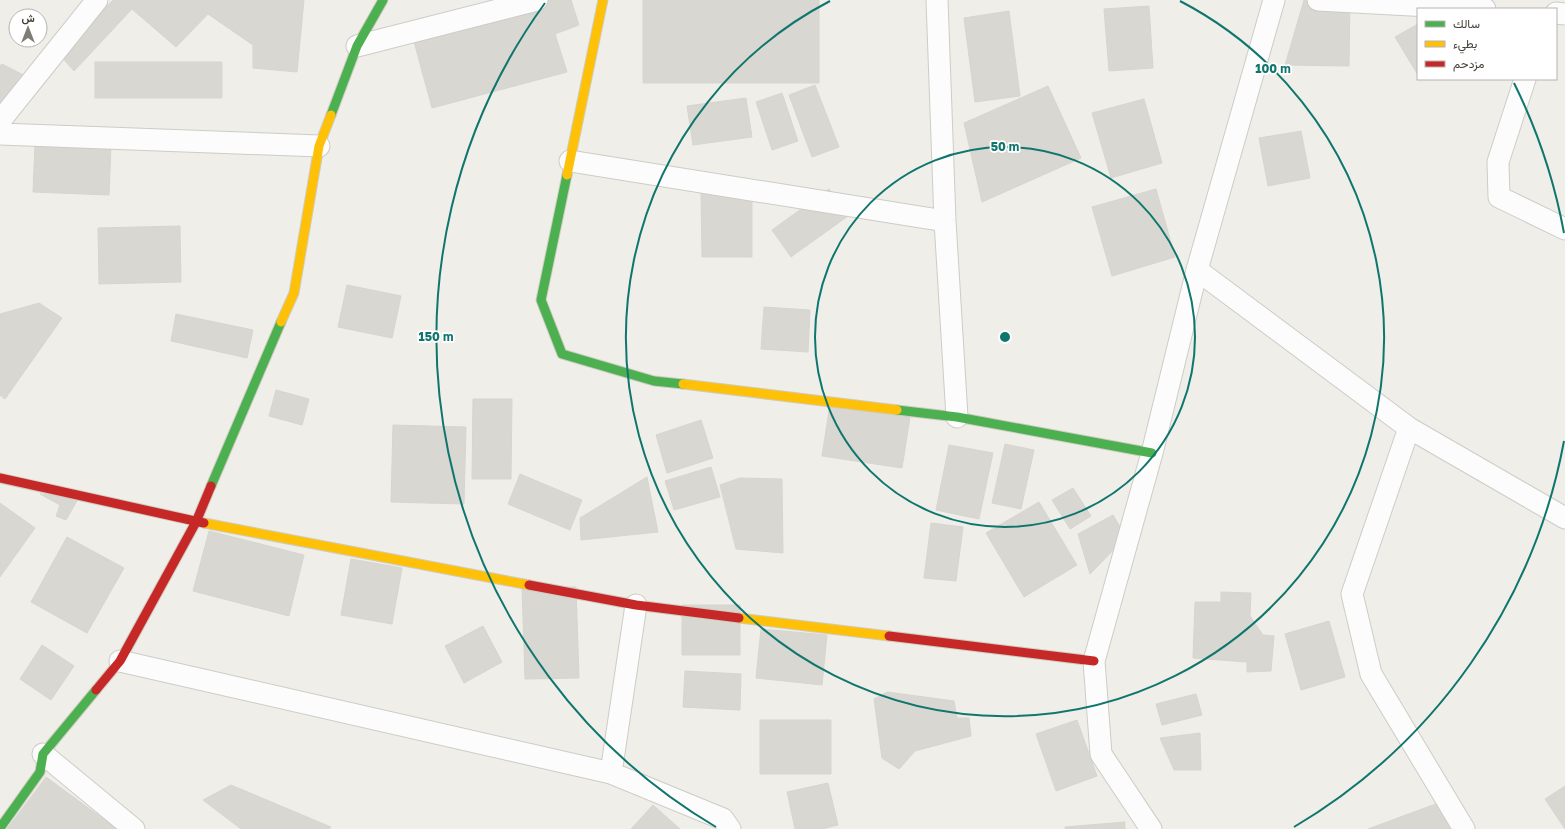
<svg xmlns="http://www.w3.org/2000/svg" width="1565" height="829" viewBox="0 0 1565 829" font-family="'Golos Text',Vazirmatn,sans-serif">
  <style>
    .building { fill: #d9d7d2; stroke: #d7d5cf }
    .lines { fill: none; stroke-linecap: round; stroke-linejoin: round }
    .street-casing { stroke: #cdccc7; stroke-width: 23 }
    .fast-casing { stroke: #ceccc1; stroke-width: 11 }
    .slow-casing { stroke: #ceccc1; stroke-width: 11 }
    .jam-casing { stroke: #ceccc1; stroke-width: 11 }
    .street { stroke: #fdfcfc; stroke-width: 21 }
    .fast { stroke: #4caf50; stroke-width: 9 }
    .slow { stroke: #ffc107; stroke-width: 9 }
    .jam { stroke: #c62828; stroke-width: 9 }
    .ring { fill: none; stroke: #0f766e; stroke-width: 2 }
    .centre { fill: #0f766e; stroke: #fff; stroke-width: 2 }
    .ring-label { font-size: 12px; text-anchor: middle; font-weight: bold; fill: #0f766e; stroke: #fff; stroke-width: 3.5; stroke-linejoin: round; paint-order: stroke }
  </style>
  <rect width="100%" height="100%" fill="#efeee9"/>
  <!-- building -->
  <path class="building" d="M113,0H304L297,72L253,68V45L208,14L176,47L132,9L74,71L60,55Z
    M507,0H571L579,25L555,34L567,72L432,108L410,27Z
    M643,0H819V83H643Z
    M1304,0H1350L1349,66L1285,65Z
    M1149,6L1153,68L1109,71L1104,9Z
    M1009,11L1020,96L975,102L964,18Z
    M1418,24V75L1395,37Z
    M95,62H222V98H95Z
    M2,64L33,80L0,127V66Z
    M815,85L839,147L812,157L789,95Z
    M1048,86L1081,158L982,202L964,123Z
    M782,93L798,141L772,150L756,102Z
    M746,98L752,137L693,145L687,106Z
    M1144,99L1162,163L1111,178L1092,113Z
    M1301,131L1310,178L1268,186L1259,138Z
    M35,144L111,146L109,195L33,192Z
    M829,189L848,216L791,257L772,230Z
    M1156,189L1175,257L1112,276L1092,207Z
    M701,193H752V257H702Z
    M180,226L181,282L99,284L98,228Z
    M347,285L401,296L392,338L338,327Z
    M39,303L62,318L5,399L0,395V314Z
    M764,307L810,310L808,352L761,349Z
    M176,314L253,330L247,358L171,341Z
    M276,390L309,399L302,425L269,416Z
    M473,399H512L511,479H472Z
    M830,405L910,417L902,468L822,456Z
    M701,420L713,458L667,473L656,435Z
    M393,425L466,427L464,504L391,502Z
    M1005,444L1034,450L1021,509L992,503Z
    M949,445L993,453L979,519L936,510Z
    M711,467L720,497L674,510L665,481Z
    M520,474L582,500L570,530L508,504Z
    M647,477L658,532L581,540L580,518Z
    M740,478L782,479L783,553L736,549L720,485Z
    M1073,488L1091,516L1070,529L1052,500Z
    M40,494L78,499L66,520L56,516L60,505Z
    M1039,502L1077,565L1024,597L986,533Z
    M0,503L35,528L0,577Z
    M1113,515L1126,537L1090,574L1078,534Z
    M931,523L963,527L956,581L924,578Z
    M209,531L304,555L289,616L193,591Z
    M67,537L124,568L87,633L31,602Z
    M351,559L402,568L392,624L341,615Z
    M576,587L579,678L525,679L522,588Z
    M1221,592L1251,593L1250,616L1263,635L1274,636L1271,671L1247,672V662L1193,658L1195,602H1221Z
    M682,605H740V655H682Z
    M1329,621L1345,677L1301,690L1285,634Z
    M483,626L502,662L464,683L445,646Z
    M761,629L827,635L822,685L756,678Z
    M42,645L74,666L51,700L20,679Z
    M685,671L741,674L740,710L683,707Z
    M887,692L954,701L957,718H969L971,736L915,751L899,769L882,758L874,699Z
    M1196,694L1202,715L1162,725L1156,704Z
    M760,720H831V774H760Z
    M1077,720L1097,776L1056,791L1036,734Z
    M1200,733L1201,770H1174L1160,738Z
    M46,777L117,829H7Z
    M828,783L838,825L822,829H795L787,792Z
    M231,785L331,827L329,829H241L203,800Z
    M1565,786V829L1545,799Z
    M1441,802L1451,829H1368Z
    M653,805L680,829H631Z
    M1125,822V829H1065V827Z"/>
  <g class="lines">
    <!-- street casing -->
    <g class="street-casing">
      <path id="street" d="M937,0L945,221L957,417
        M1318,0L1485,9
        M1556,13L1565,14
        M357,46L537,0
        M1525,79L1498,162L1499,197L1565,229
        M0,121L97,0
        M0,134L319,146
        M570,161L945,221
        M1197,270L1409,428L1565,518
        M1409,428L1352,594L1371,674L1464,829
        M120,661L611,773L723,819L730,829
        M43,754L134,829
        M611,773L636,605
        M1151,829L1101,754L1094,661L1152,453L1197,270L1274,0"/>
    </g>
    <!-- fast casing -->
    <g class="fast-casing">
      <path id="fast" d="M331,115L357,46L383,0
        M567,175L541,300L562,354L654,381L683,384
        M897,410L957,417L1152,453
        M211,486L281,322
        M0,828L40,772L43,754L96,690"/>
    </g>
    <!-- slow casing -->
    <g class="slow-casing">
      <path id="slow" d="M567,175L603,0
        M281,322L294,293L319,146L331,115
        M683,384L897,410
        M204,523L529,585
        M739,618L889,636"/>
    </g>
    <!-- jam casing -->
    <g class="jam-casing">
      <path id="jam" d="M0,478L204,523
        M529,585L636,605L739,618
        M889,636L1094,661
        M96,690L120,661L196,522L211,486"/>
    </g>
    <!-- street -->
    <use href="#street" class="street"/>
    <!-- fast -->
    <use href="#fast" class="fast"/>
    <!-- slow -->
    <use href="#slow" class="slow"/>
    <!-- jam -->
    <use href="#jam" class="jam"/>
  </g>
  <!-- distance rings -->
  <g class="ring">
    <circle cx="1005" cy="337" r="190"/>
    <path d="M1180 1A379 379 0 1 1 830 1"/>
    <path d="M1564 441A569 569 0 0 1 1294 827M716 827A569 569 0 0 1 545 3M1514 83A569 569 0 0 1 1564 233"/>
  </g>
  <circle cx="1005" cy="337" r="6" class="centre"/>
  <g class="ring-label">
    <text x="1273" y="73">100 m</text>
    <text x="1005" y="151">50 m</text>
    <text x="436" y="341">150 m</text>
  </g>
  <!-- legend -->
  <rect x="1417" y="8" width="140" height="72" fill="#ffffff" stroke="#b5b3af"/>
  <rect x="1425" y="21" width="20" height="6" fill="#4caf50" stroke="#b5b3af"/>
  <text x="1453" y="28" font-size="12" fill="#454036">سالك</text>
  <rect x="1425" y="41" width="20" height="6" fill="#ffc107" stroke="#b5b3af"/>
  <text x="1453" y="48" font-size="12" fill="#454036">بطيء</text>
  <rect x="1425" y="61" width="20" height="6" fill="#c62828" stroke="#b5b3af"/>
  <text x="1453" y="68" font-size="12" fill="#454036">مزدحم</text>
  <!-- north arrow -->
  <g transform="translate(28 28)"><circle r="19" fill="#ffffff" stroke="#b5b3af"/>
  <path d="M0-3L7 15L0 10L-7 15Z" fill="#807d75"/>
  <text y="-6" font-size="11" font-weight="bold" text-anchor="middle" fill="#454036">ش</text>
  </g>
</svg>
